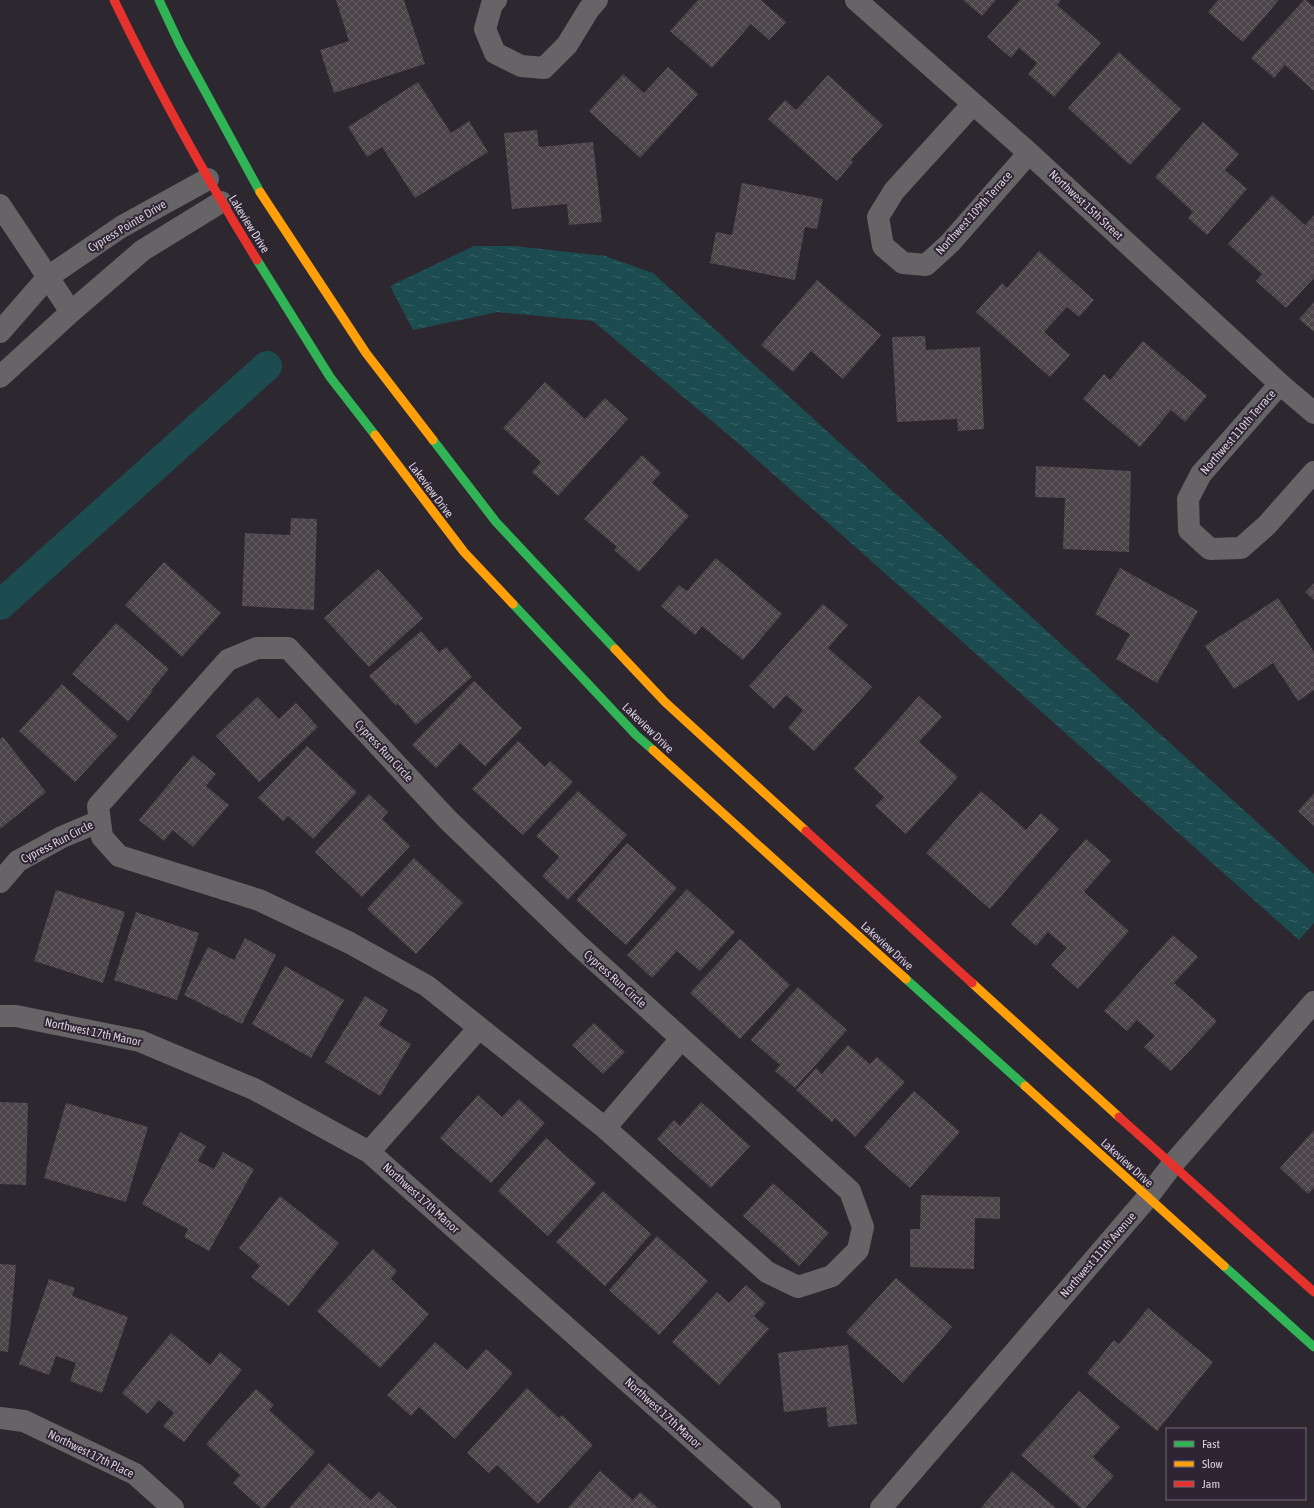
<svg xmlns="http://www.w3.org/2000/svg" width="1314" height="1508" viewBox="0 0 1314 1508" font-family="'Asap Condensed',sans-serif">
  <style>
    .water { fill: url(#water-ripples) }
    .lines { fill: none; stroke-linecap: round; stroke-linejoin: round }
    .canal { stroke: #1c4b50; stroke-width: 30 }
    .building { fill: url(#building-cross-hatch) }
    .street { stroke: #676467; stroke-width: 22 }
    .fast { stroke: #30b455; stroke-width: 9 }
    .slow { stroke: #ff9f0a; stroke-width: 9 }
    .jam { stroke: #e5322d; stroke-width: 9 }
    .labels { text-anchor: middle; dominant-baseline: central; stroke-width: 4; stroke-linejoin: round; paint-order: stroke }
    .street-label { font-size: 12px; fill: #d7d0da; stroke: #2e2433 }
  </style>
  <defs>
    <pattern id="water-ripples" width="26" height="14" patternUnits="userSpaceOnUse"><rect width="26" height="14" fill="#1c4b50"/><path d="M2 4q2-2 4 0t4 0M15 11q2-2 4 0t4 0" fill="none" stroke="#3c6469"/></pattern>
    <pattern id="building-cross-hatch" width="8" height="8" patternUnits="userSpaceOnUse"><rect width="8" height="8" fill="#4b4449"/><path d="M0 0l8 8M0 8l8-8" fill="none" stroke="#645e63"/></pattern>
  </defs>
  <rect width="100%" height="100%" fill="#2d2830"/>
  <!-- water -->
  <path class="water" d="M474,246H514L605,256L653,273L1314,874V923L1299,940L738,443L593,321L498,312L413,330L390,286Z"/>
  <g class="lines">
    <!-- canal -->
    <path class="canal" d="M0,605L267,366"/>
  </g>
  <!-- building -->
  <path class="building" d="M336,0H404L425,64L334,93L320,50L349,41Z
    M698,0H761L786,22L769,40L751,24L712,68L670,31Z
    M963,0H996L982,16Z
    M1020,0H1061L1057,5L1101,43L1054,97L1028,74L1037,63L1019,48L1011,58L987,37Z
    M1218,0H1279L1243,42L1208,12Z
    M1304,0H1306L1314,7V91L1285,65L1274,78L1251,58Z
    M1119,52L1181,109L1130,165L1068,108Z
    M668,67L698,94L640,158L589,111L623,74L644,93Z
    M828,75L883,125L851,160L853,162L837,181L768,119L785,100L796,110Z
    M418,82L451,133L469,121L488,152L415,198L382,147L367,157L348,127Z
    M1203,122L1239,154L1225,170L1247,189L1207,235L1188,218L1193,212L1155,177Z
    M537,130L539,147L593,142L602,222L569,225L567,204L512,209L504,133Z
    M742,183L823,199L817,229L805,227L795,280L710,263L716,232L732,235Z
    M1272,195L1305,225L1314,215V278L1286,308L1256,281L1262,274L1228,244Z
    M1039,251L1094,300L1079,317L1067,307L1044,332L1070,355L1050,377L976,312L1002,283L1007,288Z
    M817,280L881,335L843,379L811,351L793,372L761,345Z
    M1314,302V332L1299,319Z
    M925,336L926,350L980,347L984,429L958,431L957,419L897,422L892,337Z
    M1143,341L1207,396L1185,422L1171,410L1140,447L1083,399L1104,374L1110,380Z
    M545,382L585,419L605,398L628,419L558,496L532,472L541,462L503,428Z
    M642,455L661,473L652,483L689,516L639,572L614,550L617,547L584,519Z
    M1036,466L1131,471L1129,552L1063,549L1065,498L1035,497Z
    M291,518L317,519L314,610L242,606L245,533L290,535Z
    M716,558L782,614L743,660L702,626L695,635L661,606L679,585L687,591Z
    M164,562L221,613L182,657L125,605Z
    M1120,568L1198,611L1157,683L1116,659L1130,634L1095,614Z
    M378,569L423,618L369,667L324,618Z
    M1314,583V600L1305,592Z
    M1278,598L1314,652V690L1298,701L1273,663L1234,689L1205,646Z
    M823,604L848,625L828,648L872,687L814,751L788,728L803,710L786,695L774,709L749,686Z
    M116,623L169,669L151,690L153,691L128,721L72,674Z
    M421,631L439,652L446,647L472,677L416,725L398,704L396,706L369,676Z
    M474,681L522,728L485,766L460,743L436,768L412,745Z
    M62,684L118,736L75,782L19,731Z
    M919,696L942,717L919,742L958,777L906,834L875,806L884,797L854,769Z
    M257,697L279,719L296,703L318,727L259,782L216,736Z
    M3,737L46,792L0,829V739Z
    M518,741L545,767L550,761L573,782L523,835L472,789Z
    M307,746L357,792L313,839L288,816L283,821L258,798Z
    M193,755L216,774L206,786L229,805L193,847L173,830L164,841L139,820Z
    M578,791L627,835L568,900L542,876L559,857L536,836Z
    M981,791L1026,830L1041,813L1059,829L990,909L926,853Z
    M1314,793V826L1298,811Z
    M369,794L388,812L382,819L410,846L362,897L315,852Z
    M1086,839L1111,861L1084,892L1129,931L1078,989L1051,965L1067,948L1048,932L1036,946L1011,924Z
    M627,843L677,888L626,945L576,900Z
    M414,858L463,903L416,954L367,909Z
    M687,889L735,932L700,971L677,951L652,978L627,955Z
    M56,890L125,912L103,983L34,961Z
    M136,912L199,933L177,1000L114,980Z
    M1173,935L1198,957L1174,983L1217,1021L1171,1071L1144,1047L1155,1036L1137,1020L1127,1031L1104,1011Z
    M245,938L276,955L242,1024L184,995L208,947L234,960Z
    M740,939L790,985L740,1039L690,993Z
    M285,966L344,1000L311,1058L252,1024Z
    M798,987L847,1030L795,1088L775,1071L780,1065L751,1040Z
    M365,996L388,1010L379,1025L411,1044L380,1096L325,1062Z
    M594,1023L625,1052L603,1074L572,1045Z
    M848,1045L870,1064L877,1057L905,1082L855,1137L835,1118L832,1122L796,1090L816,1068L822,1074Z
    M914,1091L960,1132L910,1188L864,1147Z
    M478,1095L502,1117L519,1099L545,1123L491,1183L440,1138Z
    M0,1102L28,1103L26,1185L0,1184Z
    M701,1102L750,1146L711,1188L657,1139L674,1120L680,1126Z
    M66,1103L148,1127L126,1202L44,1178Z
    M1314,1130V1188L1308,1194L1280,1168Z
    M180,1132L206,1146L198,1161L214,1169L223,1152L254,1169L209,1251L184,1237L188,1229L142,1204Z
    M546,1138L596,1183L548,1236L498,1191Z
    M773,1183L829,1233L799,1266L743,1216Z
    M603,1191L651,1234L605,1286L556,1242Z
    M921,1195L1000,1197V1219L975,1218L974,1269L910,1267V1229H920Z
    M280,1196L339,1243L289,1306L251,1277L260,1266L239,1248Z
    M657,1236L708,1281L659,1335L609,1290Z
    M373,1249L397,1271L391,1279L429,1314L380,1368L317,1311Z
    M0,1264L16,1265L8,1352L0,1351Z
    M896,1278L952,1327L903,1383L846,1332Z
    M49,1279L75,1288L72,1296L128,1317L102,1393L70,1381L76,1363L56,1356L49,1375L19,1364Z
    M746,1285L766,1303L754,1316L769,1329L719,1385L672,1342L717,1292L729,1303Z
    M1148,1308L1213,1362L1157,1431L1087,1373L1114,1340L1119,1344Z
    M171,1333L210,1365L220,1352L242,1370L184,1442L163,1426L174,1413L159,1400L147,1414L122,1393Z
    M435,1342L467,1370L486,1349L513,1373L455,1439L419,1407L411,1416L387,1395Z
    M848,1345L857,1424L828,1427L826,1407L784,1412L778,1353Z
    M527,1388L559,1418L562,1415L593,1445L538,1504L497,1465L489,1473L467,1453Z
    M256,1389L274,1405L269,1410L315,1452L264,1508H261L233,1483L240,1475L206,1444Z
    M1079,1391L1120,1427L1093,1457L1114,1476L1085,1508H1081L1021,1455Z
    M329,1463L371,1500L379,1492L397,1508H289Z
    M600,1471L633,1500L640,1492L658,1508H568Z
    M1012,1471L1056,1508H981Z"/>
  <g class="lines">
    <!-- street -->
    <path class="street" d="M496,0L492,4L485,29L495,53L521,66L544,68L567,45L589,9L597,0
      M856,0L1029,153L1280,384L1314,413
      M973,104L894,191L878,217L883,246L903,263L926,265L950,243L1029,153
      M0,205L71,312
      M0,332L48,277L121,227L208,179
      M0,377L71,312L143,250L221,202
      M1280,384L1201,474L1188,499L1189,530L1210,549L1241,548L1267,525L1314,472
      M257,648H288L448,820L577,944L850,1191L863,1227L858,1250L832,1276L798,1287L767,1272L605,1128L427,986L350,943L259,900L119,856L102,837L98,806L228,660Z
      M0,882L18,861L62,837L100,821
      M0,1016H16L140,1041L254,1089L369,1152L770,1508
      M605,1128L681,1039
      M369,1152L479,1028
      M0,1418L24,1421L135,1474L173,1508
      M881,1508L1147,1198L1172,1165L1314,1002"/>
    <!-- fast -->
    <path class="fast" d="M159,0L180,45L260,192
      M257,260L330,377L375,435
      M433,440L496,522L615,649
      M513,604L636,735L653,750
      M906,979L1025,1086
      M1224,1266L1314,1347"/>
    <!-- slow -->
    <path class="slow" d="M260,192L366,353L433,440
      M375,435L464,552L513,604
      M615,649L665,702L806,831
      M653,750L906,979
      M972,983L1119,1117
      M1025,1086L1224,1266"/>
    <!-- jam -->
    <path class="jam" d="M114,0C157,89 205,176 257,260
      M806,831L972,983
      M1119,1117L1314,1292"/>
  </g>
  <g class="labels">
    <!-- street labels -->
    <g class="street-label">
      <text transform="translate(1086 205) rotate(43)">Northwest 15th Street</text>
      <text transform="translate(974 213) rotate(-48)">Northwest 109th Terrace</text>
      <text transform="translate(249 224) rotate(58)">Lakeview Drive</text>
      <text transform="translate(127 226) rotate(-31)">Cypress Pointe Drive</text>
      <text transform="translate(1238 432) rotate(-49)">Northwest 110th Terrace</text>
      <text transform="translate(431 490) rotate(53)">Lakeview Drive</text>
      <text transform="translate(648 728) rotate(44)">Lakeview Drive</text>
      <text transform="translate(384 751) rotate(47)">Cypress Run Circle</text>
      <text transform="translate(57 842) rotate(-27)">Cypress Run Circle</text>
      <text transform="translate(887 946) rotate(42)">Lakeview Drive</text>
      <text transform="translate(615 979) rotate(42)">Cypress Run Circle</text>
      <text transform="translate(93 1032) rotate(12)">Northwest 17th Manor</text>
      <text transform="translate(1127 1163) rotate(42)">Lakeview Drive</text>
      <text transform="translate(421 1198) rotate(42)">Northwest 17th Manor</text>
      <text transform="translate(1098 1255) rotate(-49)">Northwest 111th Avenue</text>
      <text transform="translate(663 1413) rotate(42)">Northwest 17th Manor</text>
      <text transform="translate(91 1454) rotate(26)">Northwest 17th Place</text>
    </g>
  </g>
  <!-- legend -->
  <rect x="1166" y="1428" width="140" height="72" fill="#2e2433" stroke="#726976"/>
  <rect x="1174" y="1441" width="20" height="6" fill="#30b455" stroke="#726976"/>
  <text x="1202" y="1448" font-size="12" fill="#d7d0da">Fast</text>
  <rect x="1174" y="1461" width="20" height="6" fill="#ff9f0a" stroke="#726976"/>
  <text x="1202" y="1468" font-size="12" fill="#d7d0da">Slow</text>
  <rect x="1174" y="1481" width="20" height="6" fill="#e5322d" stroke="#726976"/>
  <text x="1202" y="1488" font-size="12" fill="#d7d0da">Jam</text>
</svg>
